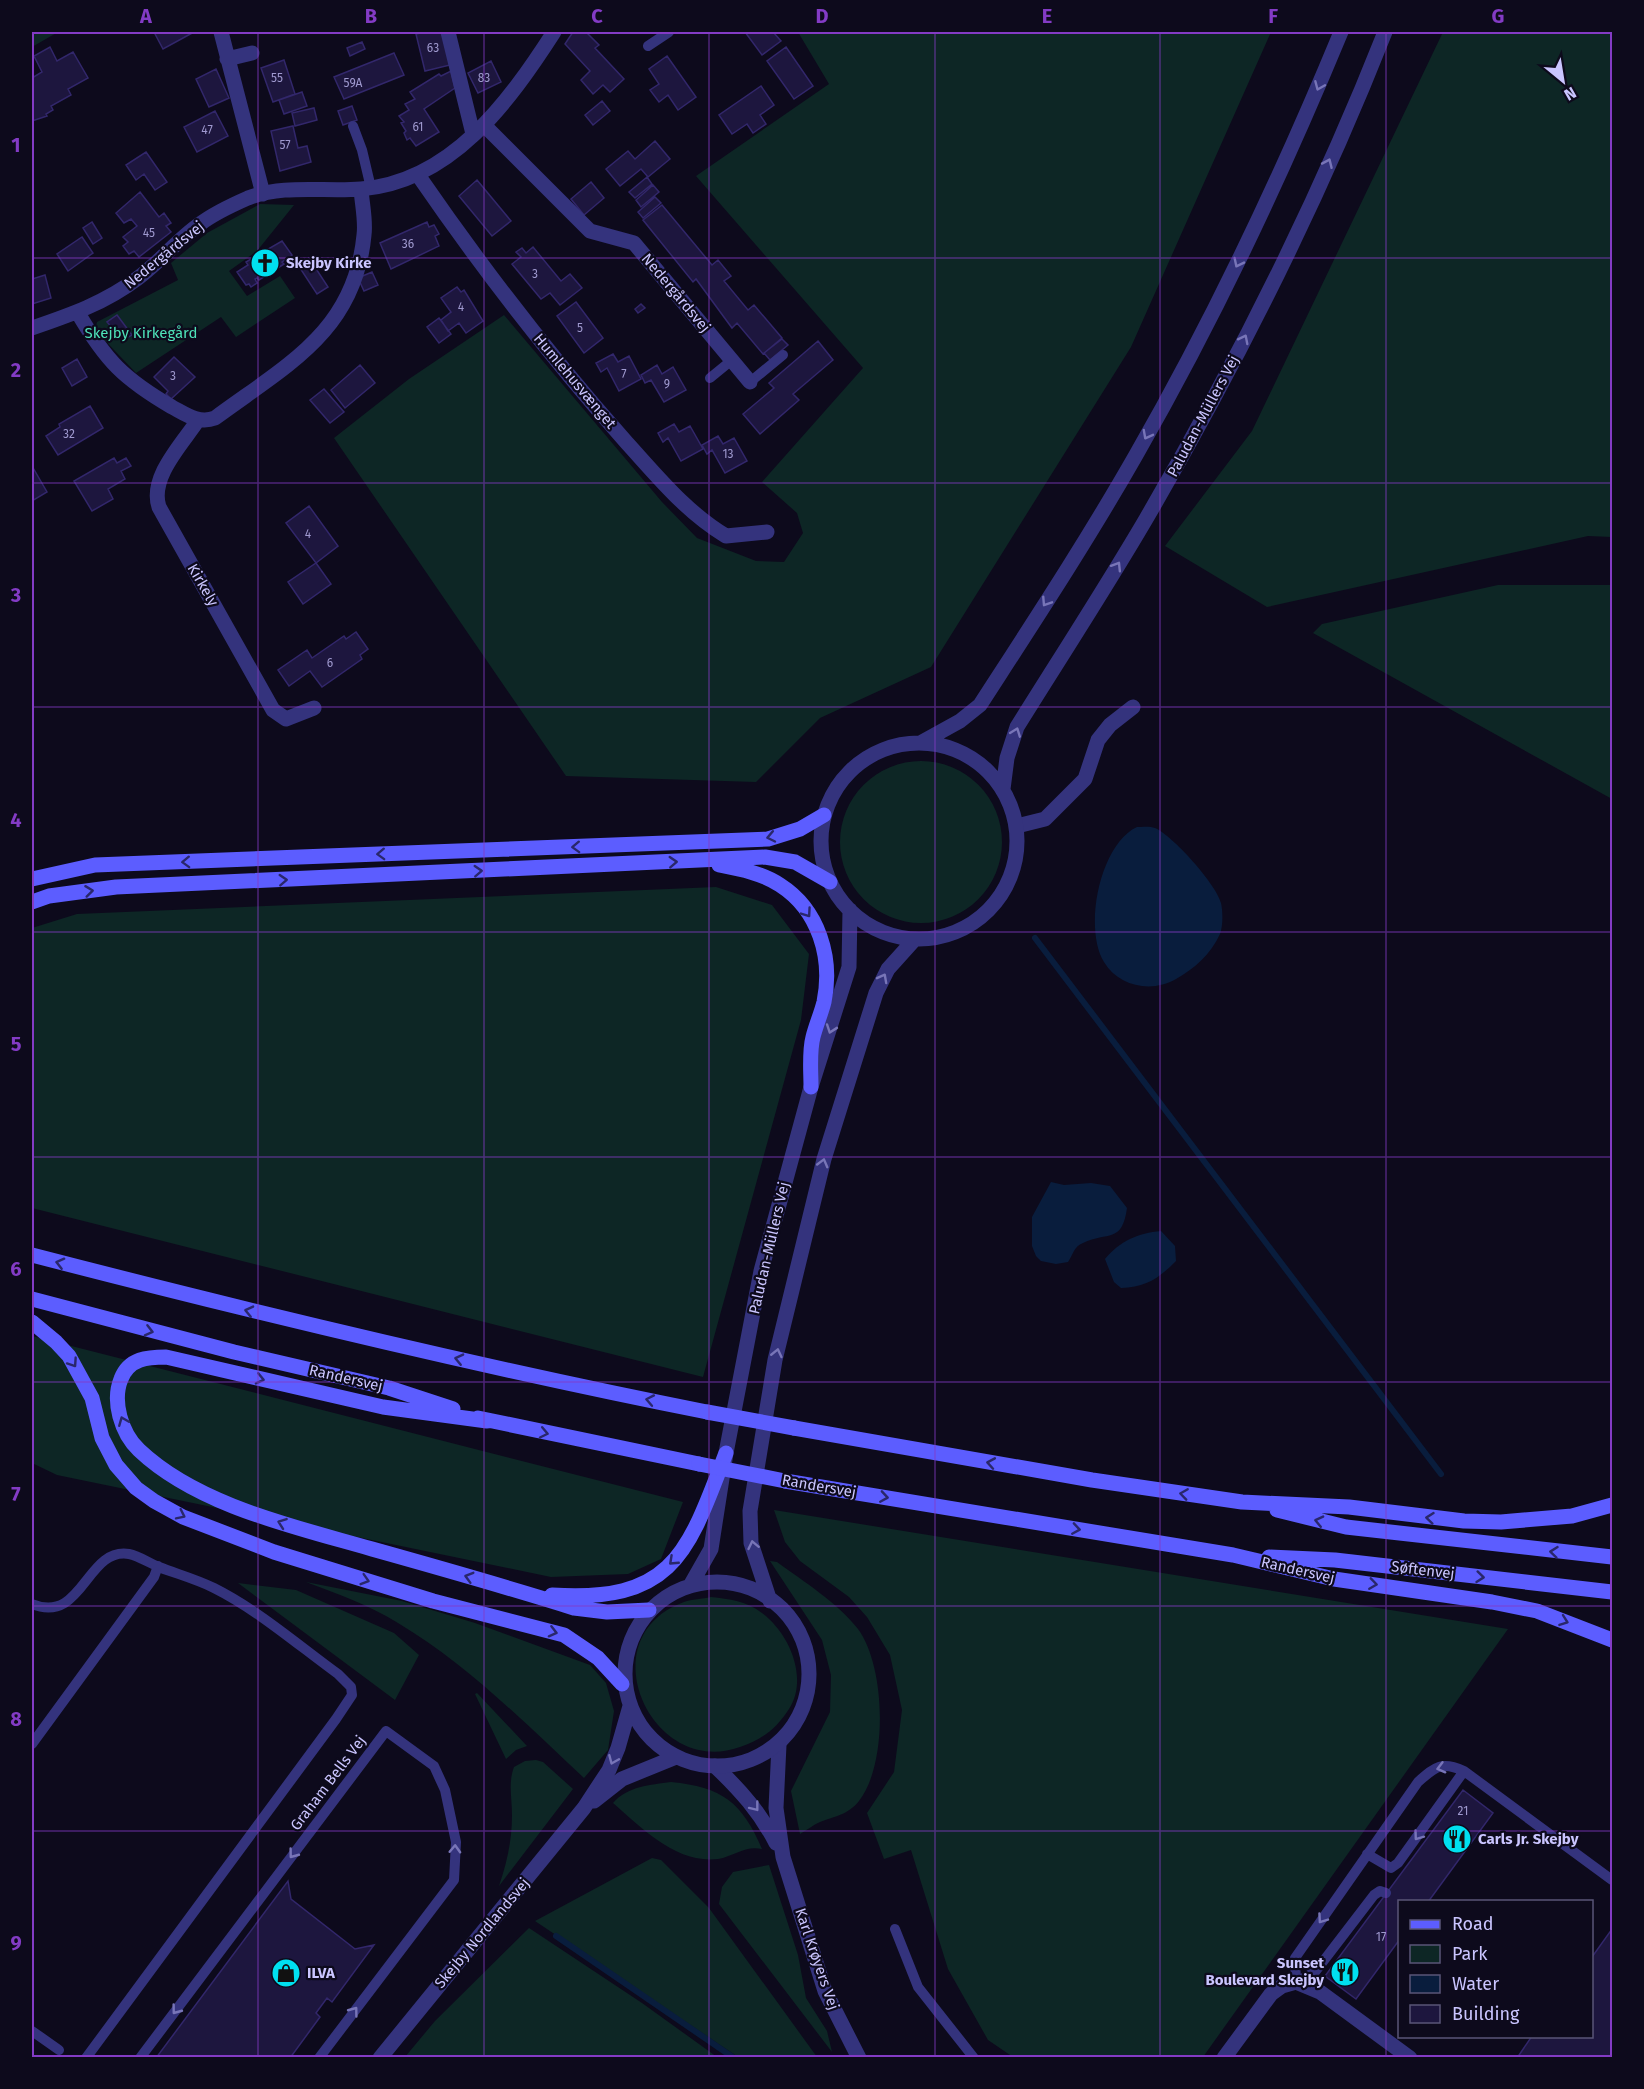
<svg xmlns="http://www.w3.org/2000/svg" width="1644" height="2089" viewBox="0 0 1644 2089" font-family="'Fira Sans',sans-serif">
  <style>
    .green { fill: #0d2625 }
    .water { fill: #091d3d }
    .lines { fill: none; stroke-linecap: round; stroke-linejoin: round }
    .stream { stroke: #091d3d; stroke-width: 6 }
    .building { fill: #1d163e; stroke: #32276b; stroke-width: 1.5 }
    .service { stroke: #34337d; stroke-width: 10 }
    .minor { stroke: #34337d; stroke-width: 15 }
    .tertiary { stroke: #34337d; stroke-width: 15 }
    .secondary { stroke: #5c5dff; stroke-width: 15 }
    .secondary-bridge { stroke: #5c5dff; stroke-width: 15 }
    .oneway { stroke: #7875b8 }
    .oneway2 { stroke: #29276b }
    .grid { fill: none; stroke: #833bc5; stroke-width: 1.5; stroke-opacity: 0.55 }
    .labels { text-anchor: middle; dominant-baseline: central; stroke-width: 4.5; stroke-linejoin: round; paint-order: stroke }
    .number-label { font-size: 12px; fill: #9f99cf }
    .street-label { font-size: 15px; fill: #cac5ff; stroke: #0d0a1c }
    .poi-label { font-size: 15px; font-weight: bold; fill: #cac5ff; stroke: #0d0a1c; text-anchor: start }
    .park-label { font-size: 15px; fill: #4ee2b9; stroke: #0d0a1c }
    .neatline { fill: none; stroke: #833bc5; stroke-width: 2 }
    .grid-label { font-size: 20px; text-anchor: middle; font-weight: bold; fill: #833bc5 }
  </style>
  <rect width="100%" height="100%" fill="#0d0a1c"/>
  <!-- green -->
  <path class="green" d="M32,32H58L32,47Z
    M798,32H1271L1131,347L931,667L820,718L756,782L566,776L334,438L409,379L504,315L662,502L697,538L756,561L784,562L803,533L797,513L762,482L863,368L696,176L829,84Z
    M1443,32H1612V537L1588,536L1267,607L1165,546L1252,431Z
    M260,204L294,205L257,251L229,271L247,296L280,276L295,298L236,337L221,317L136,373L95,330L97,322L178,280L171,263L207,233Z
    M1498,585H1612V799L1313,633L1322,624Z
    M840 842a81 81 0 1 1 162 0a81 81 0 1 1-162 0Z
    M716,887L772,905L809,954L801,1020L703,1377L32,1208V928L77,914Z
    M32,1336L683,1502L661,1559L628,1574L551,1577L57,1475L32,1463Z
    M774,1510L1508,1629L1203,2057H1013L988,2040L948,1969L911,1850L884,1859L867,1813L894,1772L902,1710L890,1655L867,1617L849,1597L800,1561L785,1542Z
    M770,1561L777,1562C804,1582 837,1602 858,1629C886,1667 888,1764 859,1801C848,1815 835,1816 820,1822C813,1825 807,1830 800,1834L791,1791L830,1712L831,1675L822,1640Z
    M306,1582L402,1601L475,1623L590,1665L606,1683L614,1711L608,1750L584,1778C525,1723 468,1665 398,1623C369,1605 338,1594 306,1582Z
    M238,1583L296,1590L394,1633L419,1655L395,1700Z
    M711,1597C729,1599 747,1601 762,1613C789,1633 809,1678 789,1709C776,1729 763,1739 740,1747C651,1779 587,1637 684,1602C692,1599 702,1599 711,1597Z
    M477,1693L527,1746L516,1750L506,1759L475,1694Z
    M536,1760L543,1762L573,1789L499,1886C507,1863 512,1840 512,1815C512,1798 508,1783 514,1767L525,1761Z
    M671,1782C722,1787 742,1802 762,1849C746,1845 734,1856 718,1859C676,1864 642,1828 613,1803C628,1786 650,1785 671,1782Z
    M652,1858L661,1860L709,1908L817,2057H738L535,1921Z
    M769,1865L798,1955L806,1998L827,2031L832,2052L719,1904L722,1887L733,1872Z
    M529,1928L642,2003L717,2057H405L435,2021Z"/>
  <!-- water -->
  <path class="water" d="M1137,827C1142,827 1150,826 1155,828C1172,835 1217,885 1221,903C1223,912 1223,926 1220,934C1211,954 1194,969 1176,979C1152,993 1119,987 1104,962C1083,928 1100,844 1137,827Z
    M1051,1182L1064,1185L1091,1183L1110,1186L1127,1208C1122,1244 1108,1231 1083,1243C1074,1246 1073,1255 1068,1262L1056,1264L1041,1261L1036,1256L1032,1246V1217Z
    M1161,1231L1175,1246L1176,1261C1158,1279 1146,1287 1121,1288L1114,1282L1105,1259C1120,1241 1138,1233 1161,1231Z"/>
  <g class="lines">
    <!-- stream -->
    <path class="stream" d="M1035,938L1441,1474
      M556,1936L734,2058"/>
  </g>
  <!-- building -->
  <path class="building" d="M154,32H194L163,49Z
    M425,32H442L450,65L425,71L416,34Z
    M573,32H586L599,45L595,48L624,79L610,92L603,85L593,94L581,80L590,71L565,44Z
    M745,32H773L781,41L762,55Z
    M362,42L365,49L350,56L347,48Z
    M50,47L57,61L73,52L88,78L68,89L71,95L51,106L53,110L46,114L47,116L32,121V78L42,72L34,56Z
    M786,47L813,86L794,99L767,61Z
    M394,53L404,75L344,99L334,77Z
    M667,56L696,97L678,110L668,95L659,102L650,90L659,84L649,69Z
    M284,60L295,94L273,102L261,68Z
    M491,61L501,82L478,93L468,73Z
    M216,69L229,98L209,107L196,79Z
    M451,71L455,88L424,109L439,132L416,146L410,138L407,140L404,133L406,131L401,123L404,122L399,116L409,110L405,104L415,99L410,92L439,74L441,76Z
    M761,86L774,105L760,115L766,124L753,133L747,124L732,134L719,115Z
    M302,92L307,106L284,114L279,100Z
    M602,101L610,111L593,125L585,115Z
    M352,106L357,120L343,125L338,111Z
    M314,108L317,120L295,126L292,113Z
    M215,111L228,136L197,152L184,127Z
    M293,126L298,148L307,146L311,162L280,171L271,131Z
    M655,141L670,159L648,177L641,169L620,186L606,169L628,151L635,159Z
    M146,152L167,182L155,190L144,174L136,180L126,165Z
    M647,177L652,184L635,198L629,192Z
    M477,180L511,221L492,236L459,196Z
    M591,182L604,198L584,215L571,199Z
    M653,185L659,192L641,207L636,200Z
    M140,192L159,217L164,213L171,223L166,226L171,232L139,257L134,251L129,254L123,246L128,242L123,237L137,226L131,219L124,223L116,213Z
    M655,197L661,203L643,218L638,212Z
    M662,205L712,265L718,260L731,276L724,281L748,310L754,305L782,338L763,354L737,323L732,328L696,279L693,282L643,220Z
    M92,222L102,238L93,244L83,228Z
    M427,222L429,227L434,225L439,234L435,236L439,246L391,269L380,243Z
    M82,237L93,253L68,271L57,254Z
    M282,241L292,255L282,262L284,264L259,280L257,278L255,279L257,283L251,287L249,284L246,285L237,272L248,265L246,262Z
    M533,247L561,281L570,274L582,288L560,305L550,293L541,299L512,264L521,257L516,252L522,248L526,253Z
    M309,258L328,287L317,294L298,265Z
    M372,272L378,285L364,291L358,278Z
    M45,275L51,298L32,304V279Z
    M457,287L461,292L464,290L483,321L466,333L459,323L448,331L441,320L451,312L441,298Z
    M576,302L603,338L584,353L557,316Z
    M641,304L645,308L638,313L635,309Z
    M117,315L132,335L123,340L107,322Z
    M439,318L451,334L439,343L427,327Z
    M782,339L788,345L770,360L764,353Z
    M818,341L833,360L793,394L799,400L760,434L743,414L774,388L769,383Z
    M613,354L618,362L629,356L641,379L619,391L607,368L601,372L596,363Z
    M174,357L195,377L171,399L166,394L168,391L154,377Z
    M77,359L87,377L72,386L62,368Z
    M360,365L375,383L345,408L331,390Z
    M657,365L662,374L673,367L686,390L664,402L651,380L645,383L641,375Z
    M324,389L344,412L330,423L310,400Z
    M90,406L103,428L58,455L46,436L60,427L59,424Z
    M674,424L679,432L690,426L703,449L681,461L668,438L663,442L658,433Z
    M718,436L723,444L734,438L747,461L725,473L712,450L707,454L702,445Z
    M114,458L117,463L126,458L131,466L121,471L125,479L108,489L113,499L92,511L74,481Z
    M32,466L47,492L32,501Z
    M309,506L338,546L316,563L286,523Z
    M316,563L331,584L303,604L288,582Z
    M356,632L368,649L360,655L362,659L322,687L310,671L289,686L278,670L307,650L312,658L344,636L346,639Z
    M1463,1790L1493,1813L1428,1902H1400V1939L1356,1999L1325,1976Z
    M288,1881L291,1899L355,1949L374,1945L332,2002L327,1998L316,2013L320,2017L290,2058H156Z
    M1612,1929V2058H1517L1532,2036H1592V1957Z"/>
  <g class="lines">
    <!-- service -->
    <path class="service" d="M648,46L669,32
      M353,126L362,150L371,188
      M710,378L732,360
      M750,382L783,355
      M32,1604C83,1625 86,1547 129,1554C139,1556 149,1563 159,1567C177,1574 196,1579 214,1588C258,1610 298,1645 338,1674L351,1687L352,1695L336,1719L86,2058
      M32,1744L154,1577L158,1566
      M1367,1854L1391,1868L1398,1863L1464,1771
      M1386,1893L1380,1891L1374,1895L1315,1972L1296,1982L1295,1958L1418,1782C1436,1766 1442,1761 1464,1771L1612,1880
      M895,1929L918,1987L974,2058
      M32,2031L59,2050
      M140,2058L386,1731L434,1766L445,1790L456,1842L454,1880L319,2058"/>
    <!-- minor -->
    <path class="minor" d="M221,32L263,194
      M448,32L473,134
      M227,59L252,53
      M484,125L590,231L634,243L750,382
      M418,175C482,268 552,359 627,443C658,477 686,512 726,536L767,532
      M78,313C106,361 124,379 172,407C187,415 199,424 215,418C285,366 355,332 364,235C366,221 362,204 361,189
      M32,328C70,315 105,303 138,278C160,262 177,240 200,224C213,214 232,205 248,198C283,184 324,192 361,189C451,182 509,102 554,32
      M198,420C183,443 149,477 159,507L273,710L286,719L314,708
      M1017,826L1045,819L1085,779L1098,740L1110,725L1133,707
      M779,1745L776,1808L783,1857L825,1991L859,2058
      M715,1766C740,1790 760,1812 776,1843
      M380,2058L468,1950
      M1224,2058L1271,1994L1282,1986L1296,1982L1320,1992L1410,2058"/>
    <!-- tertiary -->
    <path class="tertiary" d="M922,742L960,721L980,705C1033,623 1087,541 1136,455C1214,319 1281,177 1341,32
      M821 841a98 98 0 1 1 196 0a98 98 0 1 1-196 0Z
      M1003,789L1007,758L1017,727C1060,658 1105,589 1146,519C1237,363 1319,199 1385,32
      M625 1674a92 92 0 1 1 184 0a92 92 0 1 1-184 0Z
      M690,1586L711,1549L726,1453L761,1271L811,1087L849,967L850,910
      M770,1601L751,1543L750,1511L775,1360L824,1159L876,993L888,969L915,939
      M594,1801L622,1779L676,1757
      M468,1950L584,1808L609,1770L618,1748L630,1706"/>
    <!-- secondary -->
    <path class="secondary" d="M719,865C740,869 762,873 780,885C819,910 833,958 824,1002C821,1014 816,1025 813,1037C809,1052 811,1071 811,1087
      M32,879L95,865L768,839L800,829L824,815
      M32,902L49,896L116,887L765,857L795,862L830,882
      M32,1255C256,1313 480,1367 707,1412
      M32,1299L234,1352L389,1388L453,1409
      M32,1322L56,1342L69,1356L92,1398L102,1438L116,1465L136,1488L154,1501L183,1517L274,1552L433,1601L564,1635L598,1658L622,1684
      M478,1418L699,1464
      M487,1421L383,1407L166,1357C148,1357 129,1358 121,1379C112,1401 121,1433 139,1450C198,1506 296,1527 372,1549C440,1568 507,1587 574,1608L607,1612L649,1610
      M794,1428L1092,1480L1242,1502L1349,1507L1464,1521L1501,1522L1572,1516L1612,1505
      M785,1481L1233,1555L1334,1579L1492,1602L1537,1611L1612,1640
      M1277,1510L1346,1527L1612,1557
      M1269,1557L1335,1560L1612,1592
      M552,1595C674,1603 688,1552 726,1453"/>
    <!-- secondary-bridge -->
    <path class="secondary-bridge" d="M707,1412L794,1428
      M699,1464L785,1481"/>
  </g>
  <!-- one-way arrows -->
  <defs><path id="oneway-chevron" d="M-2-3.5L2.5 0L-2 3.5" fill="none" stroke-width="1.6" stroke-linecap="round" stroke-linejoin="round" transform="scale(1.5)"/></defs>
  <g class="oneway">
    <use href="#oneway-chevron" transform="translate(1319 86) rotate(113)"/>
    <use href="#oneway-chevron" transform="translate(1328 163) rotate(-66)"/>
    <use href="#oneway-chevron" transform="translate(1238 263) rotate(116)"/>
    <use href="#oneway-chevron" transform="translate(1244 339) rotate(-63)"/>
    <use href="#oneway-chevron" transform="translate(1147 435) rotate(118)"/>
    <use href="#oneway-chevron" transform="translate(1117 566) rotate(-58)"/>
    <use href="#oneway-chevron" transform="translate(1046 602) rotate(123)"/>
    <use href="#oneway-chevron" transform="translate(1016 732) rotate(-69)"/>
    <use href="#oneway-chevron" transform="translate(883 978) rotate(-62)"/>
    <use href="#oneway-chevron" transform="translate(831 1029) rotate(109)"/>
    <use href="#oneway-chevron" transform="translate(823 1163) rotate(-75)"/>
    <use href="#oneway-chevron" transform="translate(777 1353) rotate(-77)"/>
    <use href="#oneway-chevron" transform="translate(753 1545) rotate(-102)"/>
    <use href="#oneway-chevron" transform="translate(613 1760) rotate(113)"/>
    <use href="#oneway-chevron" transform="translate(1441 1768) rotate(165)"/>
    <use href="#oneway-chevron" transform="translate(755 1807) rotate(52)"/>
    <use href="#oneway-chevron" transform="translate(1418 1836) rotate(126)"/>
    <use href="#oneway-chevron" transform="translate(455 1849) rotate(-88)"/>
    <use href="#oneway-chevron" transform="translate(293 1854) rotate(127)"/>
    <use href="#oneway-chevron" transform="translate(1322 1919) rotate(125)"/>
    <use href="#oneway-chevron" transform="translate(176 2010) rotate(127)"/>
    <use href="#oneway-chevron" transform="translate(354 2011) rotate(-53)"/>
  </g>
  <g class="oneway2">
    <use href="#oneway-chevron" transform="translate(771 837) rotate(168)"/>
    <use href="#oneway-chevron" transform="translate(576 847) rotate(178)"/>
    <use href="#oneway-chevron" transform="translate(381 854) rotate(178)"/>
    <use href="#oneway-chevron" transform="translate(186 862) rotate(178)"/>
    <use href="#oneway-chevron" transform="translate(673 862) rotate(-3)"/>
    <use href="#oneway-chevron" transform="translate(478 871) rotate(-3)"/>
    <use href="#oneway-chevron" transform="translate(283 880) rotate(-3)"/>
    <use href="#oneway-chevron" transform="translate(89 891) rotate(-7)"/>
    <use href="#oneway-chevron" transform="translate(807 913) rotate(55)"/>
    <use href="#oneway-chevron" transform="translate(60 1263) rotate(-166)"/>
    <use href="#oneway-chevron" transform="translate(249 1311) rotate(-167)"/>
    <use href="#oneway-chevron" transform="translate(149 1331) rotate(14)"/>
    <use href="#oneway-chevron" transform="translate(459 1359) rotate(-167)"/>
    <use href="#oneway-chevron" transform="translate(73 1363) rotate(56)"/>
    <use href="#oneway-chevron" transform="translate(260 1379) rotate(13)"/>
    <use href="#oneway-chevron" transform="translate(650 1400) rotate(-169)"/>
    <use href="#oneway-chevron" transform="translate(123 1421) rotate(-112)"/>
    <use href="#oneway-chevron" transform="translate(544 1433) rotate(12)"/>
    <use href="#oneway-chevron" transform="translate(991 1463) rotate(-170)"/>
    <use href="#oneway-chevron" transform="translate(1184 1494) rotate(-172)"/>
    <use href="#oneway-chevron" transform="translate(884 1497) rotate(9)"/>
    <use href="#oneway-chevron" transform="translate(181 1515) rotate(26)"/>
    <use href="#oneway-chevron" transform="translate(1430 1518) rotate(-174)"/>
    <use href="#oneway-chevron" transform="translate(1319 1521) rotate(-167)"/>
    <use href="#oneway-chevron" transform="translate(282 1523) rotate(-160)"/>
    <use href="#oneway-chevron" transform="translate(1076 1529) rotate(9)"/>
    <use href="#oneway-chevron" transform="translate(1554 1552) rotate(-174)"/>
    <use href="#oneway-chevron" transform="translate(673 1561) rotate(137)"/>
    <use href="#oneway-chevron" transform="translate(469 1577) rotate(-164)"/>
    <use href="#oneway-chevron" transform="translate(1480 1577) rotate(6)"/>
    <use href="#oneway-chevron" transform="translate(365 1580) rotate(17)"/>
    <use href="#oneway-chevron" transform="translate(1373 1584) rotate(8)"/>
    <use href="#oneway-chevron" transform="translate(1564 1621) rotate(20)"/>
    <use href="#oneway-chevron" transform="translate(553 1632) rotate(14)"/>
  </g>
  <!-- grid -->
  <path class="grid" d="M258,32V2058M484,32V2058M709,32V2058M935,32V2058M1160,32V2058M1386,32V2058M32,258H1612M32,483H1612M32,707H1612M32,932H1612M32,1157H1612M32,1382H1612M32,1606H1612M32,1831H1612"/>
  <!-- icons -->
  <defs>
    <g id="church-disc" transform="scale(1.5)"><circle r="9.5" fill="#00e0f0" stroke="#0d0a1c"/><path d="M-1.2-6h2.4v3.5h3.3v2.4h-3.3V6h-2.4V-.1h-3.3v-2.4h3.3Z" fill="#111"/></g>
    <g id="restaurant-disc" transform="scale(1.5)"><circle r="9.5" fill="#00e0f0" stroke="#0d0a1c"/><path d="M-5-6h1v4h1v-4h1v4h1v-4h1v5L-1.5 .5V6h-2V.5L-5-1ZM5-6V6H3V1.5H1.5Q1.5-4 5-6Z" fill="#111"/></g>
    <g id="shop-disc" transform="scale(1.5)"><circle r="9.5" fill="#00e0f0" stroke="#0d0a1c"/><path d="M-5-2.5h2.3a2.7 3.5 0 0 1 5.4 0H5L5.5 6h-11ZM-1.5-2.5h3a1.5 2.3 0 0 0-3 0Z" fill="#111"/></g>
  </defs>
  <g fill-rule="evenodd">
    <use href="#church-disc" x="265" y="263"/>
    <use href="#restaurant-disc" x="1457" y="1839"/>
    <use href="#restaurant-disc" x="1345" y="1972"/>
    <use href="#shop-disc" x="286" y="1973"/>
  </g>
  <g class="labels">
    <!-- number labels -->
    <g class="number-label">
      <text x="433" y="48">63</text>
      <text x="277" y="78">55</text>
      <text x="484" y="78">83</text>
      <text x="353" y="83">59A</text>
      <text x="418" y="127">61</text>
      <text x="207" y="130">47</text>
      <text x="285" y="145">57</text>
      <text x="149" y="233">45</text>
      <text x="408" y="244">36</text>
      <text x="535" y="274">3</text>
      <text x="461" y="307">4</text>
      <text x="580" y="328">5</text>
      <text x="624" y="374">7</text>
      <text x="173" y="376">3</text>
      <text x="667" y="384">9</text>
      <text x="69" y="434">32</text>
      <text x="728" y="454">13</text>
      <text x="308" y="534">4</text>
      <text x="330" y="663">6</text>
      <text x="1463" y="1811">21</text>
      <text x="1381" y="1937">17</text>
    </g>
    <!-- street labels -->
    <g class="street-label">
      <text transform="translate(164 255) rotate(-39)">Nedergårdsvej</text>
      <text transform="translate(676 293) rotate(50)">Nedergårdsvej</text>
      <text transform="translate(575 381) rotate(50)">Humlehusvænget</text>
      <text transform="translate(1203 416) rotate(-62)">Paludan-Müllers Vej</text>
      <text transform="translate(203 585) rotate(60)">Kirkely</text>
      <text transform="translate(769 1248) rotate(-77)">Paludan-Müllers Vej</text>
      <text transform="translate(346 1378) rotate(13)">Randersvej</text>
      <text transform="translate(819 1486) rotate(10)">Randersvej</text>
      <text transform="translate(1298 1570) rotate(13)">Randersvej</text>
      <text transform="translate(1423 1570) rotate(7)">Søftenvej</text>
      <text transform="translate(328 1783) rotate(-53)">Graham Bells Vej</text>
      <text transform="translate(482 1933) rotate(-50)">Skejby Nordlandsvej</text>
      <text transform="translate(817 1959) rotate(71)">Karl Krøyers Vej</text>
    </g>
    <!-- poi labels -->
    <g class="poi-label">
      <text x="286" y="263">Skejby Kirke</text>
      <text x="1478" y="1839">Carls Jr. Skejby</text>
      <text x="1324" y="1963" text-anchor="end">Sunset<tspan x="1324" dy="17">Boulevard Skejby</tspan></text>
      <text x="307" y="1973">ILVA</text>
    </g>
    <!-- park labels -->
    <g class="park-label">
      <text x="141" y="333">Skejby Kirkegård</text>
    </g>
  </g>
  <!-- border -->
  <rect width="1644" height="2089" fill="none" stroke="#0d0a1c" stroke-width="66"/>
  <!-- legend -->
  <rect x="1398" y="1900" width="195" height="138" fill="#0d0a1c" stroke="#595577" stroke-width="1.5"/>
  <rect x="1410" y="1920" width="30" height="9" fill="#5c5dff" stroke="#595577" stroke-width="1.5"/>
  <text x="1452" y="1930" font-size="18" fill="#cac5ff">Road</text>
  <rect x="1410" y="1945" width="30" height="18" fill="#0d2625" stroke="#595577" stroke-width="1.5"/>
  <text x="1452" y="1960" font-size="18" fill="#cac5ff">Park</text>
  <rect x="1410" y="1975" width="30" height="18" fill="#091d3d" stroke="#595577" stroke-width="1.5"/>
  <text x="1452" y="1990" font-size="18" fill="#cac5ff">Water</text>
  <rect x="1410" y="2005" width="30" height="18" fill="#1d163e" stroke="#595577" stroke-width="1.5"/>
  <text x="1452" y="2020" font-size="18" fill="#cac5ff">Building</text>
  <!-- north arrow -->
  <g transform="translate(1563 81) rotate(150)" stroke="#0d0a1c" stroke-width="4.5" paint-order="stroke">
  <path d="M0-4.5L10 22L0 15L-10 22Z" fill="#cac5ff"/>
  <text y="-9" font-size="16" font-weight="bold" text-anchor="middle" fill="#cac5ff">N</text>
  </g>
  <rect x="33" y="33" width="1578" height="2023" class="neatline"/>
  <g class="grid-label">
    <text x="146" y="23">A</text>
    <text x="371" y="23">B</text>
    <text x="597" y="23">C</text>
    <text x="822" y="23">D</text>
    <text x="1047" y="23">E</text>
    <text x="1273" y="23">F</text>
    <text x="1498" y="23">G</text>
    <text x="16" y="152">1</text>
    <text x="16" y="377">2</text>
    <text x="16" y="602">3</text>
    <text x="16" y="827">4</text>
    <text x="16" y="1051">5</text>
    <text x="16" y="1276">6</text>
    <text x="16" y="1501">7</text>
    <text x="16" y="1726">8</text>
    <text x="16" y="1950">9</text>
  </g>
</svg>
